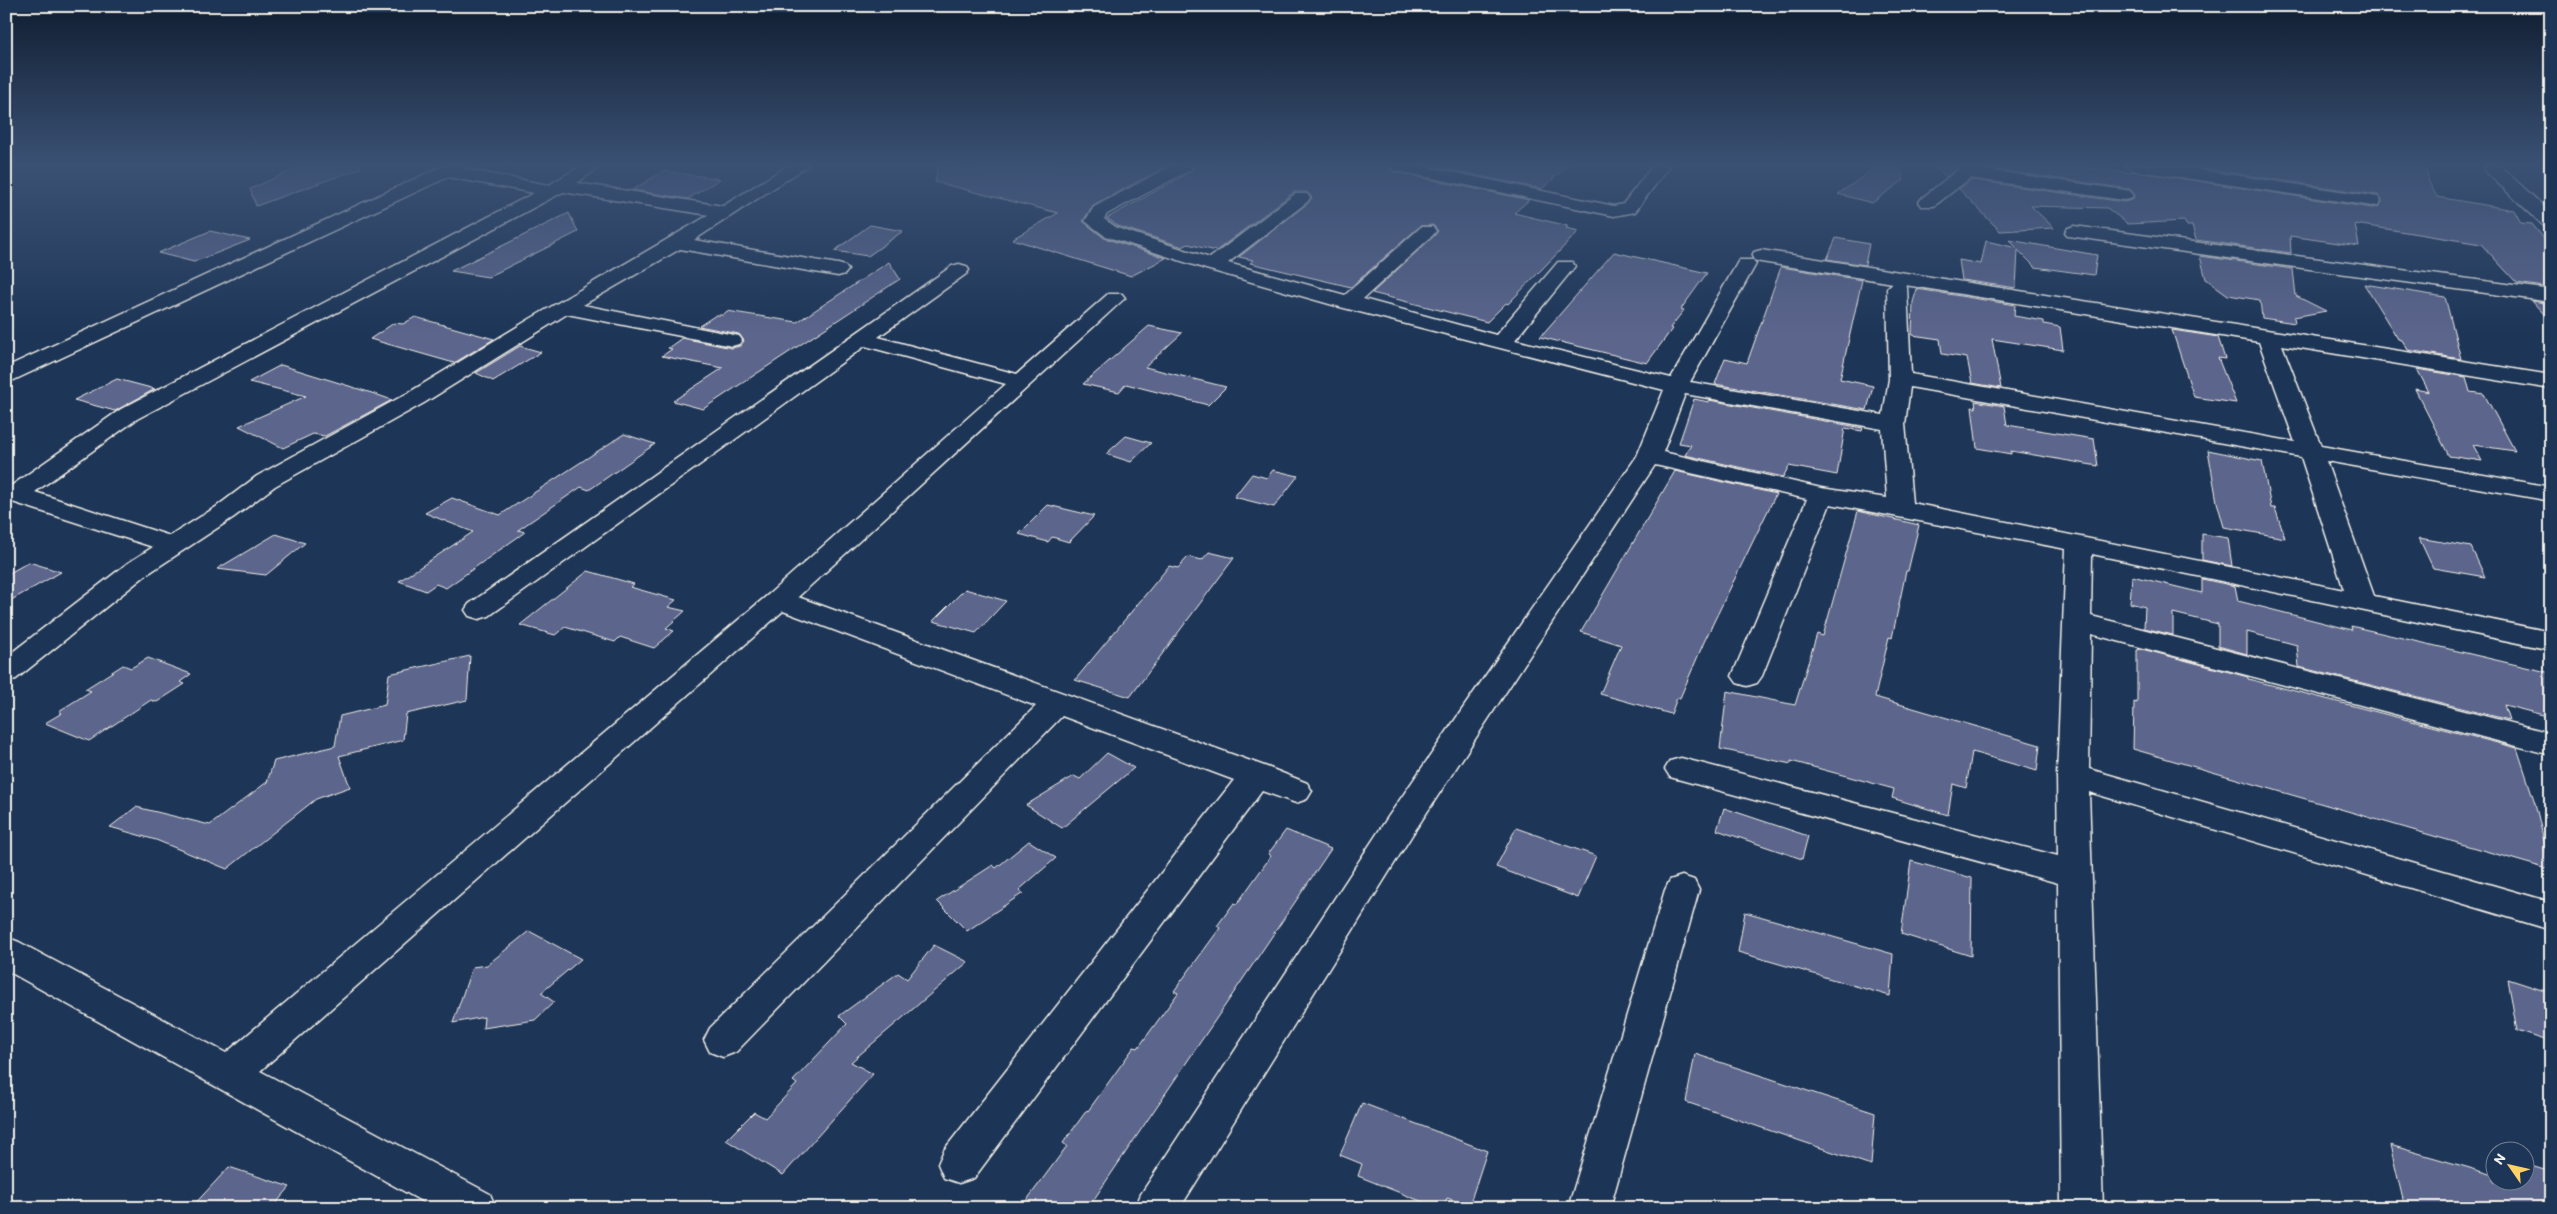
<svg xmlns="http://www.w3.org/2000/svg" width="2557" height="1214" viewBox="0 0 2557 1214" font-family="Itim,sans-serif">
  <style>
    .building { fill: #5c658c; stroke: #f4f1e8 }
    .lines { fill: none; stroke-linecap: round; stroke-linejoin: round }
    .minor-casing { stroke: #f4f1e8; stroke-width: 3 }
    .minor { fill: #1d3557; fill-rule: evenodd }
  </style>
  <rect width="100%" height="100%" fill="#1d3557"/>
  <filter id="ink" filterUnits="userSpaceOnUse"><feTurbulence type="fractalNoise" baseFrequency=".02" numOctaves="2"/><feDisplacementMap in="SourceGraphic" scale="10" xChannelSelector="R" yChannelSelector="G"/><feConvolveMatrix kernelMatrix="1 2 1 2 8 2 1 2 1" color-interpolation-filters="sRGB"/></filter>
  <g filter="url(#ink)">
    <!-- building -->
    <path class="building" d="M304,165H360L361,168L256,206L250,189Z
      M983,165H1169L1093,205L1083,221L1104,238L1166,258L1131,276L1012,239L1058,213L935,182L938,166L982,172Z
      M1194,165H1384L1394,172L1529,200L1514,213L1568,226L1566,228L1579,231L1508,304L1506,303L1487,322L1372,293L1434,236L1438,231L1433,225L1420,226L1351,287L1250,263L1253,260L1239,257L1308,203L1312,198L1307,192H1294L1216,251L1188,244L1183,247L1118,226L1107,218L1191,172Z
      M1428,165H1568L1542,189Z
      M1879,165H1898L1904,180L1872,203L1838,194Z
      M1933,165H1961L1946,177Z
      M1985,165H2067L2131,173V171L2372,208L2378,207L2382,202L2378,195L2180,165H2425L2429,182L2437,197L2514,210L2521,223L2532,224L2551,247V288L2517,283L2481,244L2355,224L2359,246L2290,236L2291,253L2196,240L2192,226H2187L2184,221L2128,224L2107,208L2031,206L2054,228L2000,231L1959,189L1971,180L2124,202L2132,200L2135,195L2130,189L1983,168Z
      M664,171L720,179L688,199L632,190Z
      M569,213L578,232L488,277L451,271Z
      M870,225L903,231L868,256L834,251Z
      M210,231L250,240L194,262L158,253Z
      M1836,238L1869,244L1865,265L1827,259Z
      M2009,240L2097,255L2094,275L2035,267L2018,250L2016,288L1962,280L1959,260L1981,264L1986,241L2017,248Z
      M1614,252L1707,273L1681,309L1684,310L1670,328L1672,329L1647,363L1540,337Z
      M2200,256L2293,269L2296,296L2326,311L2294,317L2295,323L2262,318L2260,300L2228,295L2206,279Z
      M889,262L900,279L703,409L673,401L723,368L662,356L672,349L668,348L682,338L732,348L740,346L744,341L739,334L699,326L716,315H723L727,311L797,322Z
      M1781,267L1862,280L1840,379L1873,386L1867,410L1715,384L1725,358L1747,363Z
      M2364,284L2445,297L2461,359L2408,350L2402,340L2398,339Z
      M1917,289L2015,305L2014,316L2044,321V324L2060,327L2063,350L1992,339L2001,388L1972,383L1967,358L1942,354L1940,339L1912,335L1913,302Z
      M2532,301L2551,304V322Z
      M415,317L494,339L454,363L370,339L394,323L403,324Z
      M1149,326L1182,333L1145,367L1226,387L1208,405L1126,384L1119,392L1083,384Z
      M2172,330L2218,337L2225,359L2218,358L2236,403L2194,397Z
      M520,346L541,352L493,381L476,373Z
      M281,365L375,394L392,400L325,436L313,434L283,448L239,426L306,396L249,382Z
      M2417,369L2466,377L2470,392L2484,394L2515,451L2473,445L2482,461L2449,456L2415,389L2429,392Z
      M117,379L155,389L115,411L74,400Z
      M1694,399L1709,402V400L1863,428L1862,431L1845,428L1837,475L1789,466L1783,477L1685,455L1691,445L1679,443Z
      M1975,401L2004,406L2007,425L2094,439L2098,466L2011,451V454L1977,448L1972,407L1976,408Z
      M624,434L655,444L589,490L581,487L518,530L525,532L446,588L436,584L426,591L399,581L473,532L425,513L452,498L500,515Z
      M1126,436L1151,443L1131,462L1106,454Z
      M2208,450L2262,461L2271,508H2275L2285,538L2224,527L2217,502Z
      M1273,470L1298,476L1274,507L1234,497L1252,474L1267,478Z
      M1675,471L1776,494L1704,642L1680,698H1677L1671,714L1600,694L1621,645L1581,632Z
      M1048,505L1094,516L1069,542L1052,537L1048,542L1019,534Z
      M1858,511L1919,525L1908,571H1906L1892,638L1889,637L1875,697L2040,745L2037,771L1972,752L1966,788L1953,784L1948,815L1892,798L1894,789L1791,761V764L1720,749L1727,691L1795,705L1817,634L1823,636Z
      M276,534L305,543L266,575L217,569Z
      M2202,534L2228,538L2232,566L2202,560Z
      M2419,538L2471,547L2485,577L2433,568Z
      M1209,552L1234,558L1130,697L1075,680L1169,566L1178,568L1188,557L1202,560Z
      M29,562L61,572L6,603V575Z
      M588,571L634,584L630,587L676,600L668,607L685,611L666,628L674,631L654,648L620,637L615,642L565,627L555,635L520,625Z
      M2132,576L2202,593V579L2235,586L2238,601L2352,630L2351,626L2551,673V717L2504,705L2509,720L2299,667L2297,645L2247,632V654L2218,646V624L2173,613V635L2144,628L2145,607L2130,603Z
      M965,589L1006,601L976,633L933,621Z
      M2142,649L2248,677V679L2517,748L2535,803L2551,870L2133,749L2134,702L2137,703V650Z
      M470,656L467,700L406,714L403,740L339,756L350,787L316,799L227,869L156,840L110,827L136,807L210,825L267,782L274,761L335,746L340,716L385,705L389,674Z
      M148,658L191,674L180,682L185,684L157,702L151,700L89,741L45,723L62,713L59,711L91,691L85,689L123,665L131,668Z
      M1107,753L1134,768L1062,828L1026,805L1074,776L1080,779Z
      M1724,808L1808,836L1802,859L1717,830Z
      M1516,828L1596,856L1578,898L1496,867Z
      M1286,830L1331,849L1088,1208H1021L1067,1146L1063,1143L1087,1110L1088,1111L1134,1047L1138,1048L1178,993L1174,991L1220,928L1217,926L1234,903L1237,904L1271,856L1268,854Z
      M1029,841L1056,858L1019,890L1023,893L967,931L937,901L993,865L996,868Z
      M1911,861L1972,878L1971,956L1901,934Z
      M1745,912L1893,954L1890,996L1738,952Z
      M529,931L581,959L541,993L554,1002L535,1020L483,1028L484,1017L453,1023L472,967L487,965Z
      M934,945L968,962L851,1062L873,1074L783,1175L726,1140L754,1112L765,1118L797,1084L793,1081L847,1024L839,1016L898,973L907,979Z
      M2508,979L2551,993V1042L2517,1031Z
      M1695,1054L1875,1113L1871,1165L1686,1102Z
      M1362,1103L1487,1151L1469,1206L1447,1198L1443,1208H1438L1358,1176L1362,1164L1340,1155Z
      M2390,1145L2494,1175V1182L2524,1184V1164L2551,1172V1208H2405Z
      M229,1167L290,1187L272,1208H191Z"/>
    <g class="lines">
      <!-- minor casing -->
      <g class="minor-casing">
        <path id="minor" d="M445,165H467L463,169L549,185L582,165H602L577,183L723,206L789,165H809L694,240L838,264L845,266L848,270L845,274L838,276L680,249L583,305L739,336L742,340L739,344L732,346L567,314L424,403L275,486L234,517L146,575L16,679L6,682V657L128,563L153,547L6,500V485L11,486L121,409L534,193L448,177L14,380L6,381V367ZM563,192L709,215L530,319L408,393L257,476L216,507L170,536L35,492L137,419Z
          M1173,165L1192,166L1190,170L1107,214L1104,219L1117,228L1210,258L1295,194H1307L1310,198L1307,202L1228,263L1345,295L1421,227H1433L1436,231L1433,235L1363,299L1496,335L1558,262H1572L1575,266L1572,270L1515,340L1671,378L1739,260H1753L1756,264L1690,382L1883,415L1889,379L1887,288L1893,283L1761,262L1754,260L1752,256L1754,252L1761,250L2551,375V389L2282,345L2321,446L2551,487V501L2326,461L2374,596L2551,632V650L2092,554L2091,616L2551,733V755L2091,634L2089,769L2551,902V930L2089,792L2103,1208H2061L2058,883L1681,780L1670,777L1665,769L1670,761L1681,758L2058,856L2057,776L2066,549L1830,504L1762,676L1757,683L1747,686L1737,683L1732,676L1807,499L1655,465L1412,835L1180,1208H1135L1141,1194L1388,817L1637,456L1664,390L1340,307L1206,269L1105,236L1085,221L1094,207ZM1905,285L2259,342L2295,442L1911,374L1907,288ZM1910,387L2301,457L2344,590L1912,503L1905,424ZM1685,394L1882,429L1887,498L1821,488L1663,452Z
          M1386,165H1418L1614,206L1623,204L1653,165H1670L1635,212L1614,216L1394,170Z
          M1964,165H1983L1980,169L2124,190L2130,191L2133,195L2130,199L2124,200L1970,178L1934,206H1922L1919,202L1922,198Z
          M2125,165H2167L2372,196L2378,197L2381,201L2378,205L2372,206L2133,170Z
          M2488,165H2499L2551,213V228L2545,227L2487,173L2485,169Z
          M2074,226L2551,290V302L2068,236L2065,232L2068,228Z
          M959,264L966,266L969,270L966,274L878,337L1017,374L1108,294H1122L1125,298L798,597L1267,767L1307,783L1312,791L1307,799L1296,803L1262,791L974,1178L959,1183L944,1178L938,1164L944,1150L1234,780L1062,716L736,1052L723,1057L710,1052L704,1040L710,1028L1036,706L783,611L260,1071L490,1194L496,1208H434L6,970V937L19,942L226,1053L769,594L1006,384L865,346L489,616L479,619L469,616L465,610L469,604L952,266Z
          M1682,876L1694,880L1699,890L1610,1208H1568L1665,890L1670,880Z"/>
      </g>
      <!-- minor -->
      <use href="#minor" class="minor"/>
    </g>
  </g>
  <!-- sky -->
  <linearGradient id="sky" x2="0" y2="1"><stop stop-color="#101d30"/><stop offset="0.49" stop-color="#3a5174"/><stop offset="1" stop-color="#3a5174" stop-opacity="0"/></linearGradient>
  <rect width="2557" height="335" fill="url(#sky)"/>
  <!-- margin -->
  <rect width="2557" height="1214" fill="none" stroke="#1d3557" stroke-width="25"/>
  <rect x="12" y="12" width="2532" height="1189" fill="none" stroke="#f4f1e8" stroke-width="2" filter="url(#ink)"/>
  <!-- north arrow -->
  <g transform="translate(2510 1166) rotate(304)"><circle r="24" fill="#1d3557" stroke="#738091"/>
  <path d="M0-4L9 19L0 12L-9 19Z" fill="#ffd166"/>
  <text y="-8" font-size="14" font-weight="bold" text-anchor="middle" fill="#f4f1e8">N</text>
  </g>
</svg>
